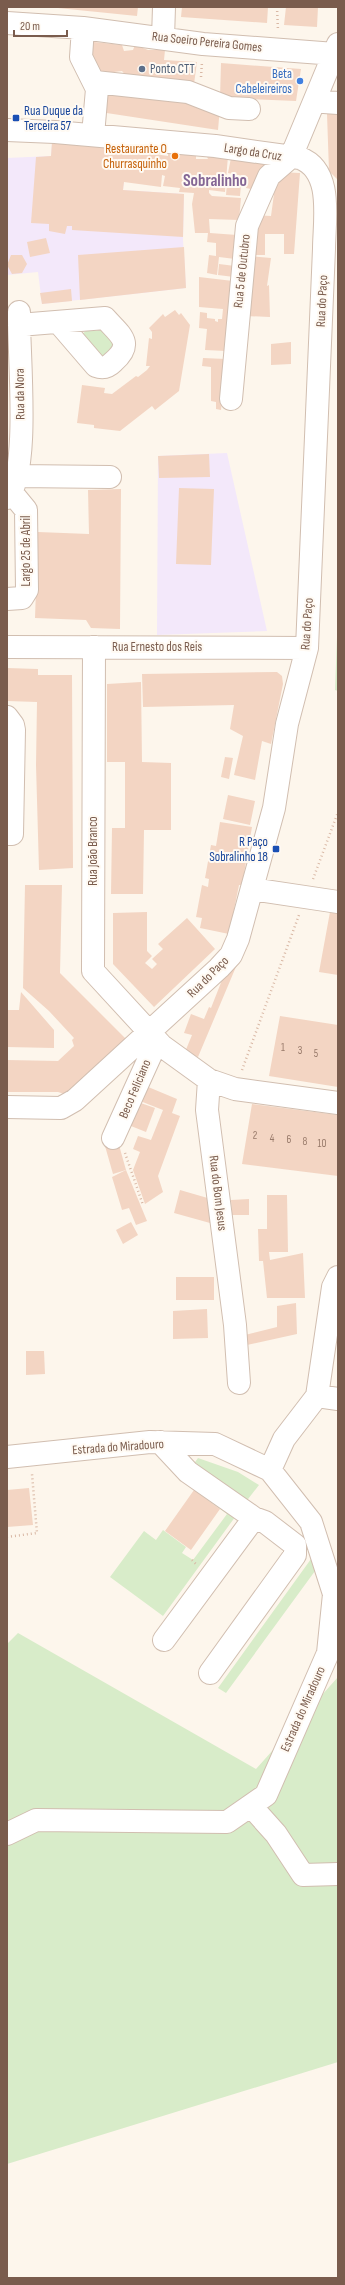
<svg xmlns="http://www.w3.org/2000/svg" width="345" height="2285" viewBox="0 0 345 2285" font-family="'Sofia Sans Condensed',sans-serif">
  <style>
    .education { fill: #f3e8fa }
    .green { fill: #d8ecc9 }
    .building { fill: #f3d5c3 }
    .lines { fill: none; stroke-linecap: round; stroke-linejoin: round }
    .minor-casing { stroke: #d1beb0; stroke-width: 24 }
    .path { stroke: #d9b8a5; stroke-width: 2.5; stroke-dasharray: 1 3; stroke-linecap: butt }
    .minor { stroke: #fff; stroke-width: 22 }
    .service-dot { fill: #5c6f8a; stroke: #fffaf3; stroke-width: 1.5 }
    .shop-dot { fill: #3f7fe0; stroke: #fffaf3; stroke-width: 1.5 }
    .transit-dot { fill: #1a4fb4; stroke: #fffaf3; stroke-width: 1.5 }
    .food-dot { fill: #e8710a; stroke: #fffaf3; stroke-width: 1.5 }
    .labels { text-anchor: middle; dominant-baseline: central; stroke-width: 4; stroke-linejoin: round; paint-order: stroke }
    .number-label { font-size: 11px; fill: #987a6a }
    .street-label { font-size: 13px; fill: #7a5c4d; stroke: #fffaf3 }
    .service-label { font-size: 13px; fill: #4e5e75; stroke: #fffaf3; text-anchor: start }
    .shop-label { font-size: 13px; fill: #366cbe; stroke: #fffaf3; text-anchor: end }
    .transit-label { font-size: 13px; fill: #164399; stroke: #fffaf3; text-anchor: start }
    .food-label { font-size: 13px; fill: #c56008; stroke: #fffaf3; text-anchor: end }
    .district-label { font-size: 17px; font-weight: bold; fill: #846695; stroke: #fffaf3 }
  </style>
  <rect width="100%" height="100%" fill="#fdf6ec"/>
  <!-- education -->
  <path class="education" d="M52,142L78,179L124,182L123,190L184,194L183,240L186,288L42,304L38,272L7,275V158L51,156Z
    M227,453L267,631L157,635L158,456Z"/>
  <!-- green -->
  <path class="green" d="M107,330L116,349L102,357L82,334L86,331Z
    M338,610V691L335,690Z
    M198,1458L238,1472L259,1485L245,1503L193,1465Z
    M196,1486L238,1513L163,1616L110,1577L144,1531L156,1540L163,1530L186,1547L182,1553L193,1560L227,1514L193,1489Z
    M311,1559L315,1571L226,1693L218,1688Z
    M18,1633L256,1769L338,1677V2062L7,2164V1644Z"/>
  <!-- building -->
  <path class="building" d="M48,7H138L137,16Z
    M182,7H268L267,23L181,17Z
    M286,7H318L317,27L284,25Z
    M85,41L122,45L124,51L133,50L135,45L148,50H165L164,60L197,62L194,84L165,83V78L133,76L130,80L122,71L114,72L115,75L103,74L88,61Z
    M221,63L301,69L296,101L220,98Z
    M103,88L220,107L218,130L100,112Z
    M327,114H338V180L329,171Z
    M52,142L128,147V150L168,156V152L196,155V159H208L207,157L228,156L225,192L209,190V193L212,196L241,198L239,220L209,219L210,233L237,235L235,259L219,257L217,275L207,273L209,255L216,256V243L207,242L208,233H195L192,204L194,193L179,192L180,188L163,186L165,176L162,175L161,187L124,182L123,190L184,194L183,237L72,230V226H67L65,234L49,231V224L31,223L36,157L51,156Z
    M231,158L264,163L259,185L256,190L246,188L248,177L228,173Z
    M277,172L300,173L294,254H284V234H265V255H249L252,215L271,216Z
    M227,183L241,185L240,196L226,195Z
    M46,238L50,253L30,257L27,242Z
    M184,247L186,288L80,300L78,255Z
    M11,255H22L27,264L22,273L12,274L7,265Z
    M250,256L271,258L267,286L269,285L270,317L245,316Z
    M219,264L235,266L234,277L218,275Z
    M199,277L233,281L226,351L205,350L207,329L199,328L200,312L207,313V318L215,319V321L218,322V319H222L223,309L199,307Z
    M71,289L72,301L42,304L40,293Z
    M175,310L179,315L181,313L190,325L179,391L155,410L152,406L120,431L94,428V425L77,423L82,385L105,388L104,393L112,394L136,376L138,377L147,370L150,366H146L149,338L152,339V332L149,328L163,314L165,317Z
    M291,342V364L271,365V344Z
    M203,358L226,359L221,410L216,409V402L211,401V367L202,366Z
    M209,454L210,477L159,478L158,456Z
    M179,488L214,489L211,565L176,564Z
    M121,489L120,629L91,628L86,620L35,618L38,532L89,534L88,490Z
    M7,668L38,669V675H72L73,868L39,870L36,765L37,702L7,701Z
    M277,672L282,676L283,684L271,744L262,741L255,780L234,775L243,736L230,729L234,705L143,707L142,674Z
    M141,682L142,762L171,763V830H144L143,894H111L112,828H125V762H132H107V684Z
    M225,757L233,758L229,779L221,777Z
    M228,795L255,801L250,825L223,819Z
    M220,822L252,827L242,885H239L229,934L200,928L202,918L196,917L202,885L208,887L209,879L205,878L211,845L216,846Z
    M25,885H62L60,973L127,1040L70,1096L58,1092H7V1060L58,1061L74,1046L72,1040L74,1038L49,1011L23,988Z
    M147,912V951L152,956L145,963L152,969L157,964L152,959L163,949L158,944L187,918L215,949L154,1007L113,964V913Z
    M330,912L338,913V975L319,972Z
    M238,962L198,1057L185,1052L192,1035L184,1033L191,1014L204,1019L209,1007L211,1008L226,970Z
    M21,992L54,1030V1048L7,1047V1010H19Z
    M280,1016L338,1025V1087L269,1076Z
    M141,1084L177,1099L172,1113L180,1116L158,1176L163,1192L145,1204L133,1170L140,1152L133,1149L138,1136L151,1140L163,1110L135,1099Z
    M135,1101L155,1108L146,1132L126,1124Z
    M252,1104L338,1115V1176L242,1164Z
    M119,1145L126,1170L113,1174L105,1146Z
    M126,1170L147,1221L136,1225L129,1208L122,1210L112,1177Z
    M180,1190L211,1199L210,1223L174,1213Z
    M267,1195H287L288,1252H269L270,1260L303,1253L305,1298H267L263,1261H259L258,1229H267Z
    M249,1199V1215H232L231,1200Z
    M131,1222L138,1235L123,1244L116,1230Z
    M176,1277H214V1300H176Z
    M296,1303L297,1334L247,1345L245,1335L277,1327V1306Z
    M207,1309L208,1338L173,1339V1311Z
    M26,1351H44L45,1374L26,1375Z
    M29,1488L33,1525L7,1527V1490Z
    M194,1490L220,1509L191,1550L165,1531Z"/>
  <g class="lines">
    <!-- minor casing -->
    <g class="minor-casing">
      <path id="minor" d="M7,23L83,28L203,44L335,54
        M83,28L81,57L97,89L93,135
        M163,38L164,7
        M95,82L188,92L229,108L249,109
        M324,102L338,103
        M7,130L55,132L215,146L300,158C334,171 324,221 324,249L307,648L287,724L274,808L238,939L231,955L219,968L75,1100L61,1108L7,1107
        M291,157L338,44
        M19,325L105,318C120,335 135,343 113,362C108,367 104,369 96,366L59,323
        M231,399L247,226L269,176L291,157
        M17,476L110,477
        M7,498C31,473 18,350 19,312
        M7,599L22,598L27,590L26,510L12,493
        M7,647L307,648
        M94,647L93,971L162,1046L209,1080L235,1089L338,1103
        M7,717L13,725L14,730L12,834H7
        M252,889L338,902
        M209,1080L207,1110L235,1325L239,1383
        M113,1138L157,1041
        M317,1396L338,1399
        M160,1442L188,1472L254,1518L265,1522L295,1545V1555L210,1673
        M7,1457L150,1442L215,1444L270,1470L311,1522L334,1594L328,1653L266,1795L227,1822L36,1820L7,1834
        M270,1470L284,1439L317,1396L333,1287L338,1277
        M164,1640L254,1518
        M251,1806L276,1834L303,1875L338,1874"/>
    </g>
    <!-- path -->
    <path class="path" d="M277,7L278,31
      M201,77L202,62
      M313,879L338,812
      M242,1070L299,915
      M125,1153L143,1205
      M7,1537L37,1533L32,1474
      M192,1560L196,1564"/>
    <!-- minor -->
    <use href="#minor" class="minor"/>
  </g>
  <!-- markers -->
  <circle class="service-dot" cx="142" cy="69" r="4"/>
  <circle class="shop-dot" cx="300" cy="81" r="4"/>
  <g class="transit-dot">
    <rect x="12" y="114" width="8" height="8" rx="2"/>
    <rect x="272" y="845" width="8" height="8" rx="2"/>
  </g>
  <circle class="food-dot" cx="175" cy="156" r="4"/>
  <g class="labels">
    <!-- number labels -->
    <g class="number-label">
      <text x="283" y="1047">1</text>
      <text x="300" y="1050">3</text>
      <text x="316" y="1053">5</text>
      <text x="255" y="1135">2</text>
      <text x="272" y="1138">4</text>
      <text x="289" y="1139">6</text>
      <text x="305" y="1141">8</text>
      <text x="322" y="1143">10</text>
    </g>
    <!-- street labels -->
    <g class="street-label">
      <text transform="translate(207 42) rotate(6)">Rua Soeiro Pereira Gomes</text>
      <text transform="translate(253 152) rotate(9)">Largo da Cruz</text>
      <text transform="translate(242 271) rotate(-84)">Rua 5 de Outubro</text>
      <text transform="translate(322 301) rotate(-87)">Rua do Paço</text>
      <text transform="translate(20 394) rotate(-91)">Rua da Nora</text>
      <text transform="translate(26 551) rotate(-90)">Largo 25 de Abril</text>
      <text transform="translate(307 624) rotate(-86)">Rua do Paço</text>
      <text x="157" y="647">Rua Ernesto dos Reis</text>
      <text transform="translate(93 851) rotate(-90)">Rua João Branco</text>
      <text transform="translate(208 977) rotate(-45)">Rua do Paço</text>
      <text transform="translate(135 1089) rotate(-67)">Beco Feliciano</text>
      <text transform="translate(218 1193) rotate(83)">Rua do Bom Jesus</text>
      <text transform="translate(118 1447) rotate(-4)">Estrada do Miradouro</text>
      <text transform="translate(303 1709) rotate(-66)">Estrada do Miradouro</text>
    </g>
    <!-- service labels -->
    <g class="service-label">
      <text x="150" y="69">Ponto CTT</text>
    </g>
    <!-- shop labels -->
    <g class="shop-label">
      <text x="292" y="74">Beta<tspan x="292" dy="15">Cabeleireiros</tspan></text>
    </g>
    <!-- transit labels -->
    <g class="transit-label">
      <text x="24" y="111">Rua Duque da<tspan x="24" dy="15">Terceira 57</tspan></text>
      <text x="268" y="842" text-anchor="end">R Paço<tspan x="268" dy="15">Sobralinho 18</tspan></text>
    </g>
    <!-- food labels -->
    <g class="food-label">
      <text x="167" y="149">Restaurante O<tspan x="167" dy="15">Churrasquinho</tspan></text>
    </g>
    <!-- district labels -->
    <g class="district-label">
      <text x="215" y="181">Sobralinho</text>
    </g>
  </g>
  <!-- border -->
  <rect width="345" height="2285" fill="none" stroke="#7a5c4d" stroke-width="16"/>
  <!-- scale -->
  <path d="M14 30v6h53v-6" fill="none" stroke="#7a5c4d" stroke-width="2"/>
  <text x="20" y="30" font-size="12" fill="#7a5c4d" stroke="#fffaf3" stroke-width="3" paint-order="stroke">20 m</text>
</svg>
